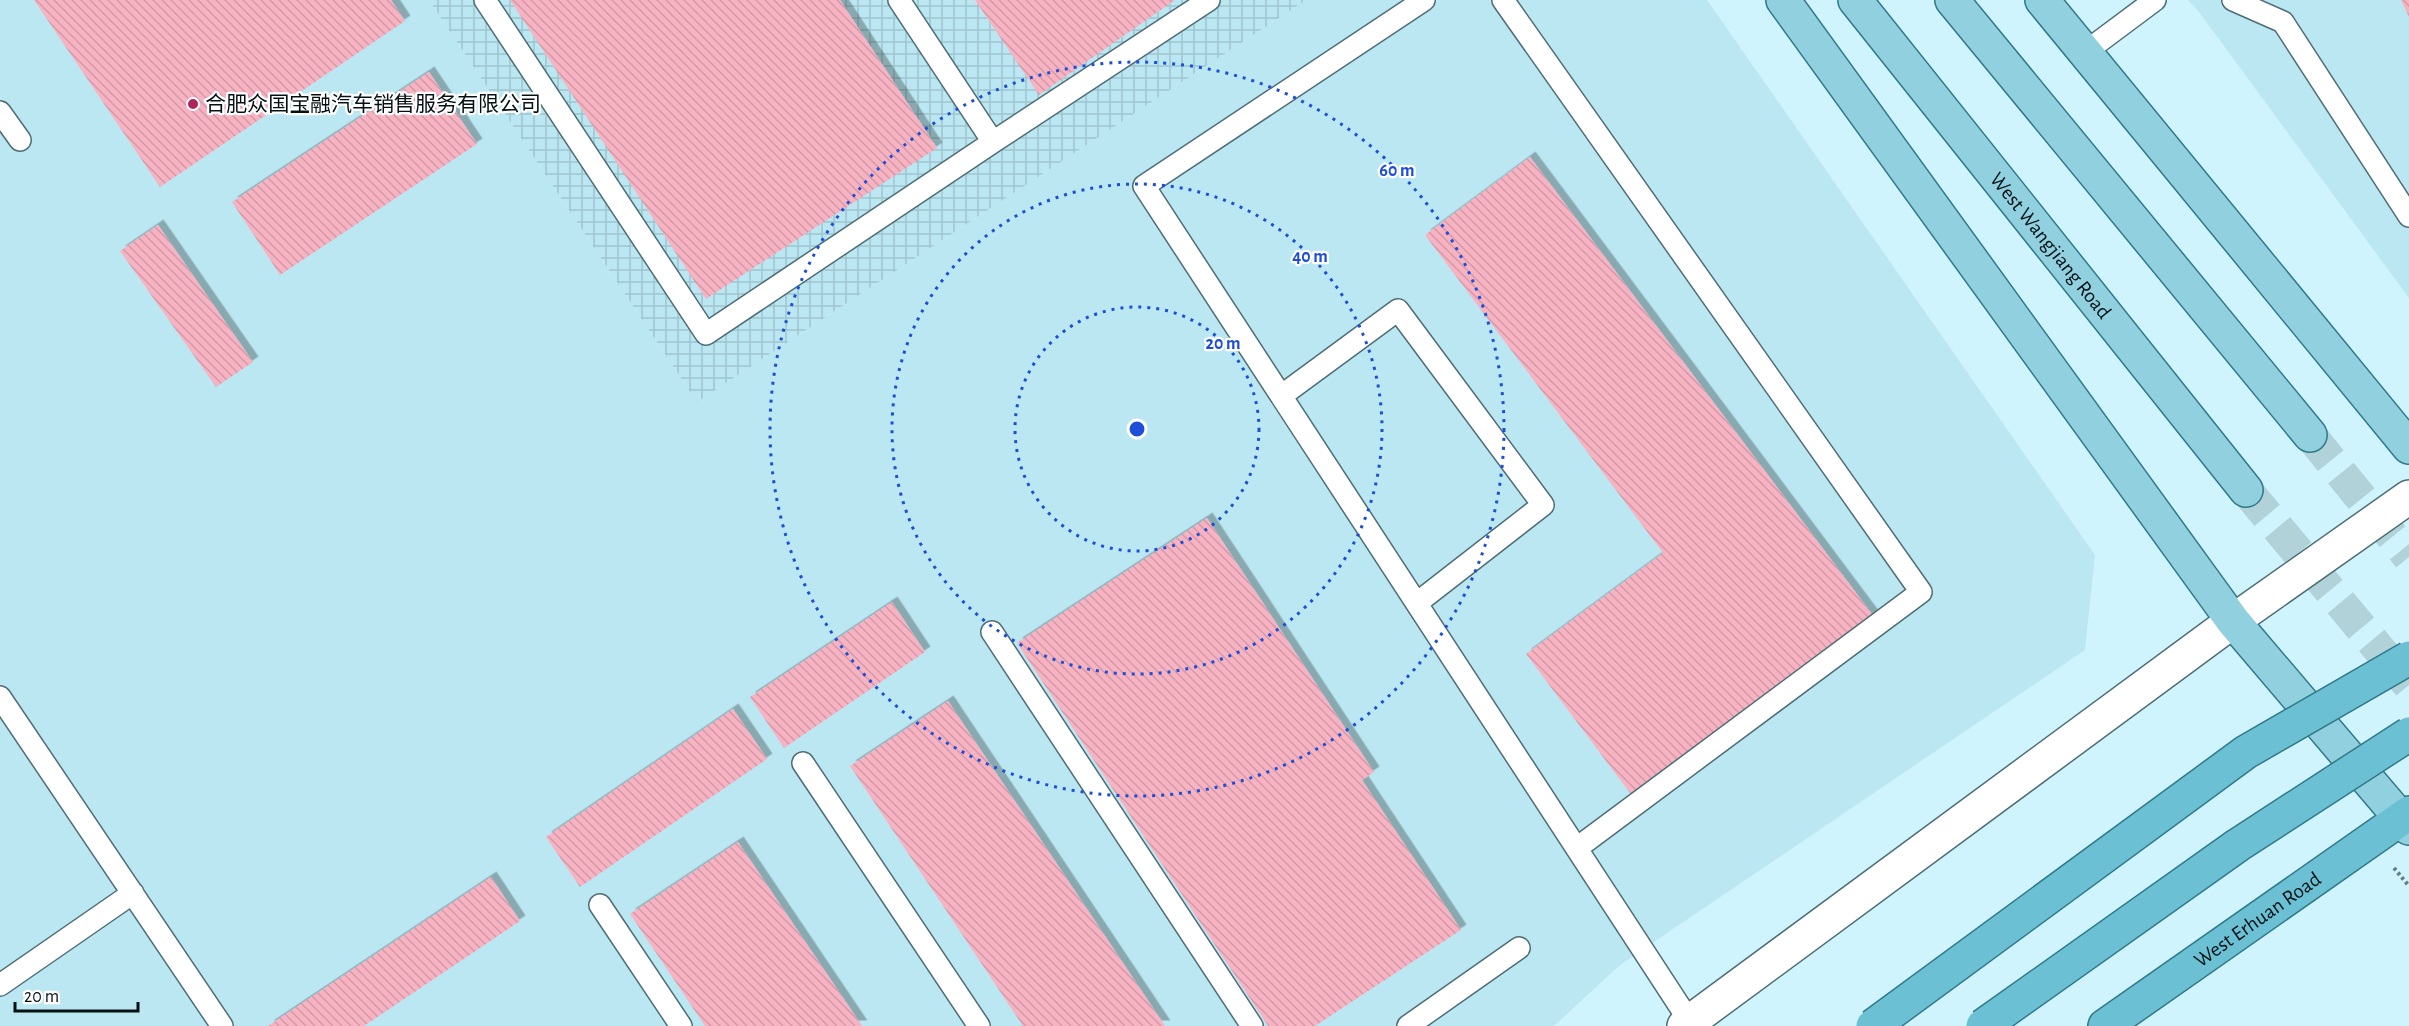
<svg xmlns="http://www.w3.org/2000/svg" width="2409" height="1026" viewBox="0 0 2409 1026" font-family="'Alegreya Sans','Noto Sans SC',sans-serif">
  <style>
    .built { fill: #bbe7f2 }
    .industrial { fill: url(#industrial-grid) }
    .building { fill: url(#building-back-hatch); filter: url(#shadow) }
    .lines { fill: none; stroke-linecap: round; stroke-linejoin: round }
    .primary-tunnel { stroke: #b2d2da; stroke-width: 33; stroke-dasharray: 33 16; stroke-linecap: butt }
    .service-casing { stroke: #4e6d76; stroke-width: 24 }
    .tertiary-casing { stroke: #4e6d76; stroke-width: 36 }
    .primary-casing { stroke: #317989; stroke-width: 36 }
    .trunk-casing { stroke: #317989; stroke-width: 36 }
    .path { stroke: #667d82; stroke-width: 4; stroke-dasharray: 3 3; stroke-linecap: butt }
    .service { stroke: #fff; stroke-width: 21 }
    .tertiary { stroke: #fff; stroke-width: 33 }
    .primary { stroke: #91d0df; stroke-width: 33 }
    .trunk { stroke: #6cc0d4; stroke-width: 33 }
    .trunk-bridge-casing { stroke: #317989; stroke-width: 36; stroke-linecap: butt }
    .trunk-bridge { stroke: #6cc0d4; stroke-width: 33 }
    .ring { fill: none; stroke: #1d4ed8; stroke-width: 3; stroke-dasharray: 3 6 }
    .poi-dot { fill: #b22359; stroke: #fff; stroke-width: 2 }
    .labels { text-anchor: middle; dominant-baseline: central; stroke-width: 4.5; stroke-linejoin: round; paint-order: stroke }
    .poi-label { font-size: 21px; fill: #051013; stroke: #fff; text-anchor: start }
    .street-label { font-size: 21px; fill: #051013; stroke: #fff }
    .centre { fill: #1d4ed8; stroke: #fff; stroke-width: 3 }
    .ring-label { font-size: 18px; text-anchor: middle; font-weight: bold; fill: #1d4ed8; stroke: #fff; stroke-width: 4.5; stroke-linejoin: round; paint-order: stroke }
  </style>
  <defs>
    <pattern id="industrial-grid" width="8" height="8" patternUnits="userSpaceOnUse" patternTransform="scale(1.5)"><rect width="8" height="8" fill="#bbe7f2"/><path d="M0 4h8M4 0v8" fill="none" stroke="#9fc5cf"/></pattern>
    <pattern id="building-back-hatch" width="6" height="6" patternUnits="userSpaceOnUse" patternTransform="scale(1.5)"><rect width="6" height="6" fill="#f8b3c3"/><path d="M-1 5l2 2M0 0l6 6M5-1l2 2" fill="none" stroke="#d399a7"/></pattern>
    <filter id="shadow"><feDropShadow dx="5.5" dy="-5.5" stdDeviation="0" flood-color="#0004"/></filter>
  </defs>
  <rect width="100%" height="100%" fill="#d0f4fd"/>
  <!-- built -->
  <path class="built" d="M0,0H429L697,402L1306,0H1707L2095,555L2085,650L1620,965L1554,1026H0Z
    M2188,0H2409V298L2199,12Z"/>
  <!-- industrial -->
  <path class="industrial" d="M429,0H1306L697,402Z"/>
  <!-- building -->
  <path class="building" d="M34,0H391L405,21L160,187Z
    M510,0H840L937,148L706,299Z
    M975,0H1175L1039,95Z
    M2401,0H2409V17Z
    M429,72L477,144L280,275L232,202Z
    M1530,157L1874,617L1633,797L1526,654L1663,553L1425,235Z
    M158,225L253,362L216,387L120,251Z
    M1207,518L1374,772L1362,780L1461,930L1315,1026H1268L1017,643Z
    M892,602L925,652L784,748L750,697Z
    M948,701L1165,1026H1023L850,766Z
    M733,709L767,759L580,887L546,837Z
    M738,842L862,1026H705L630,914Z
    M491,877L520,921L364,1026H268Z"/>
  <g class="lines">
    <!-- primary-tunnel -->
    <path class="primary-tunnel" d="M2310,435L2409,557
      M2246,490L2409,685"/>
    <!-- service casing -->
    <g class="service-casing">
      <path id="service" d="M485,0L706,334L993,142
        M899,0L993,142L1209,0
        M1424,0L1144,186L1690,1022
        M1503,0L1921,592L1577,848
        M2233,0L2283,22L2409,216
        M2084,53L2155,0
        M0,112L20,140
        M1281,396L1398,310L1543,505L1417,603
        M992,632L1252,1026
        M0,697L222,1026
        M803,763L979,1026
        M600,905L681,1026
        M0,985L133,893
        M1408,1026L1519,948"/>
    </g>
    <!-- tertiary casing -->
    <g class="tertiary-casing">
      <path id="tertiary" d="M1684,1026L2233,621L2409,497"/>
    </g>
    <!-- primary casing -->
    <g class="primary-casing">
      <g id="primary">
        <path d="M1783,0L2233,621L2409,828"/>
        <path id="s1" d="M1855,0L2246,490"/>
        <path d="M1952,0L2310,435"/>
        <path d="M2042,0L2409,447"/>
      </g>
    </g>
    <!-- trunk casing -->
    <g class="trunk-casing">
      <g id="trunk">
        <path id="s2" d="M2105,1026L2409,813"/>
      </g>
    </g>
    <!-- path -->
    <path class="path" d="M2394,868L2409,886"/>
    <!-- service -->
    <use href="#service" class="service"/>
    <!-- tertiary -->
    <use href="#tertiary" class="tertiary"/>
    <!-- primary -->
    <use href="#primary" class="primary"/>
    <!-- trunk -->
    <use href="#trunk" class="trunk"/>
    <!-- trunk-bridge casing -->
    <g class="trunk-bridge-casing">
      <path id="trunk-bridge" d="M1873,1026L2246,752L2409,658
        M1983,1026L2238,845L2409,734"/>
    </g>
    <!-- trunk-bridge -->
    <use href="#trunk-bridge" class="trunk-bridge"/>
  </g>
  <!-- distance rings -->
  <g class="ring">
    <circle cx="1137" cy="429" r="122"/>
    <circle cx="1137" cy="429" r="245"/>
    <circle cx="1137" cy="429" r="367"/>
  </g>
  <!-- markers -->
  <circle class="poi-dot" cx="193" cy="104" r="6"/>
  <g class="labels">
    <!-- poi labels -->
    <g class="poi-label">
      <text x="205" y="104">合肥众国宝融汽车销售服务有限公司</text>
    </g>
    <!-- street labels -->
    <g class="street-label">
      <text stroke="none"><textPath href="#s1" startOffset="314">West Wangjiang Road</textPath></text>
      <text stroke="none"><textPath href="#s2" startOffset="186">West Erhuan Road</textPath></text>
    </g>
  </g>
  <circle cx="1137" cy="429" r="9" class="centre"/>
  <g class="ring-label">
    <text x="1397" y="176">60 m</text>
    <text x="1310" y="262">40 m</text>
    <text x="1223" y="349">20 m</text>
  </g>
  <!-- scale -->
  <path d="M15 1002v9h123v-9" fill="none" stroke="#051013" stroke-width="3"/>
  <text x="24" y="1002" font-size="18" fill="#051013" stroke="#ffffff" stroke-width="4.5" paint-order="stroke">20 m</text>
</svg>
